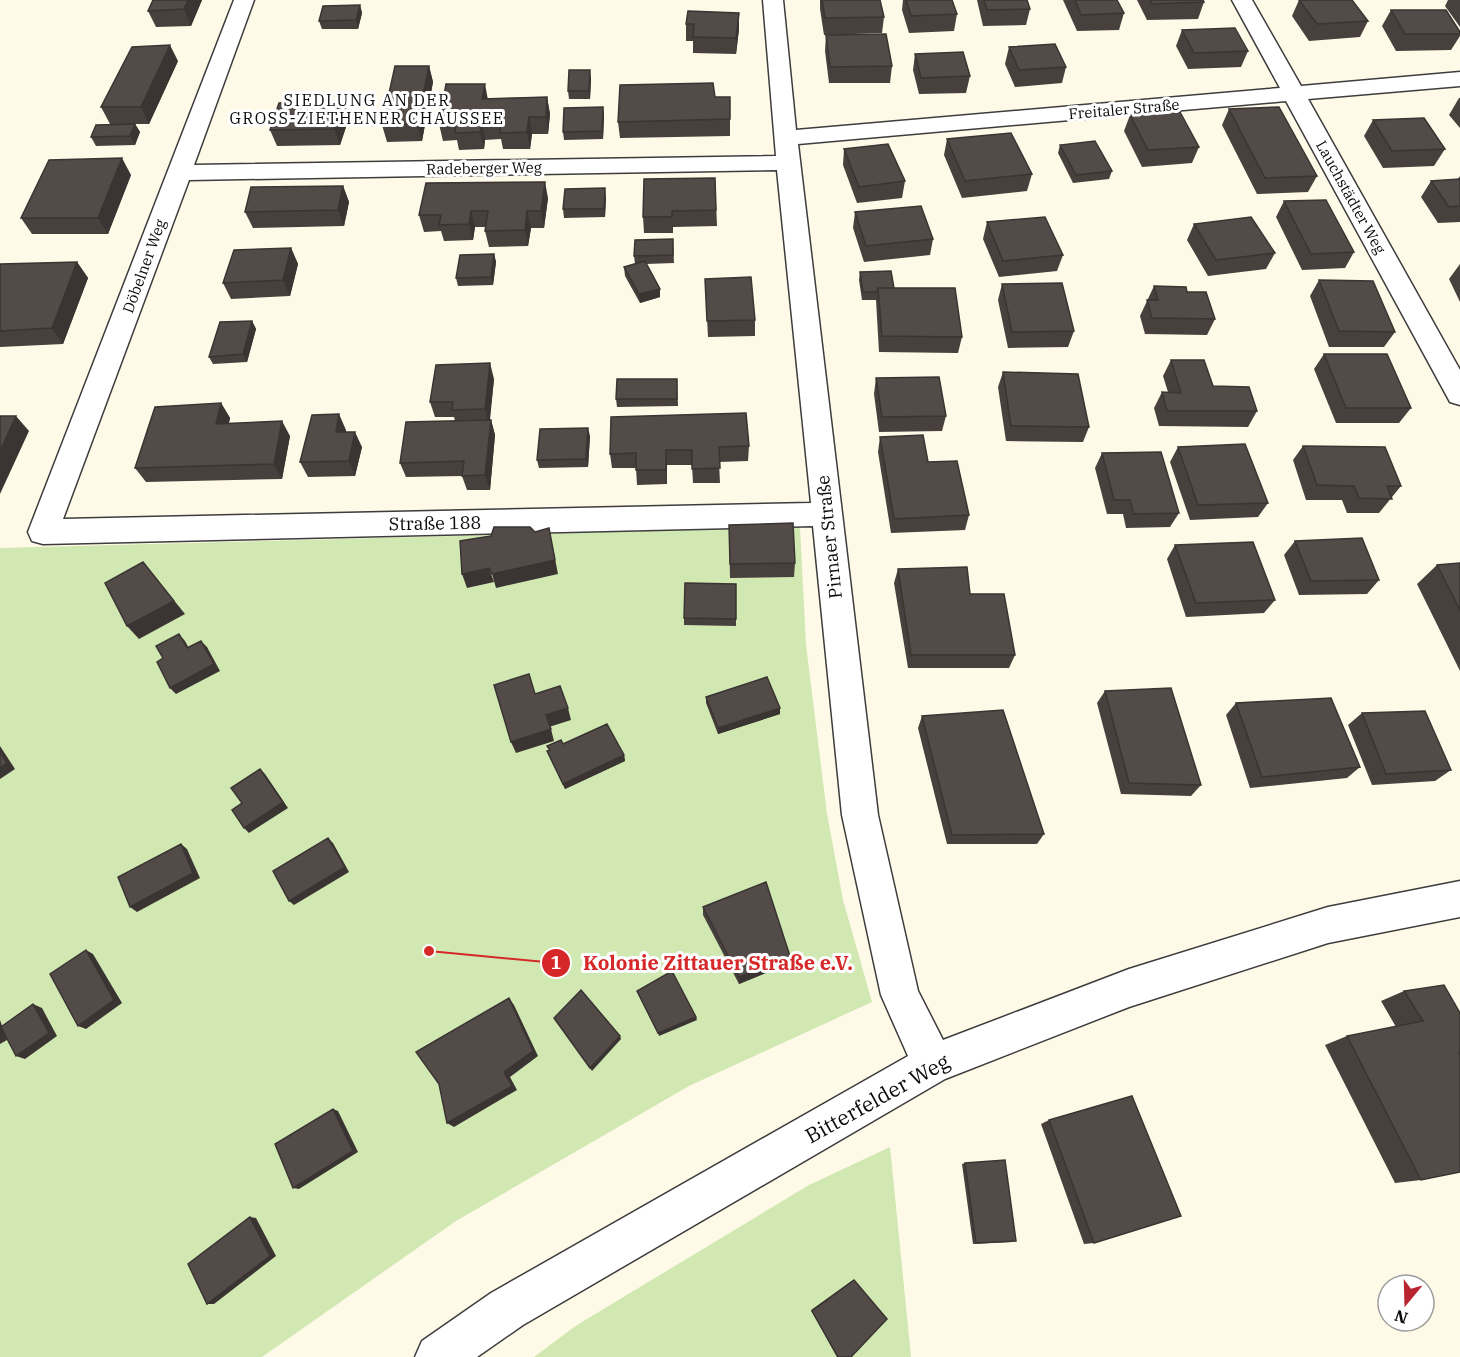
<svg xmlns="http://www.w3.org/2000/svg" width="1460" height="1357" viewBox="0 0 1460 1357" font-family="'IBM Plex Serif',serif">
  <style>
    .green { fill: #d1e8b3 }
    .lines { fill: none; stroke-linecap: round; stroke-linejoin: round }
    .minor-casing { stroke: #3d3d3d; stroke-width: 3 }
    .minor { fill: #fff; fill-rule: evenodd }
    .wall { fill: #47403d }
    .shaded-wall { fill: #3a3432 }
    .building { fill: #534b47; stroke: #3a3432; stroke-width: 1.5 }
    .labels { text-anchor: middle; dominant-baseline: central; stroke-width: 6; stroke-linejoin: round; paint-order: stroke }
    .far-street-label { font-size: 15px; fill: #0a0a0a; stroke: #fff }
    .far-neighbourhood-label { font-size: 16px; letter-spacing: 1.5px; fill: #0a0a0a; stroke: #fff }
    .street-label { font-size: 18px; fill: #0a0a0a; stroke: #fff }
    .near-street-label { font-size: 21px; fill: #0a0a0a; stroke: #fff }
    .leader { fill: none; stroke: #d62828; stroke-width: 2 }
    .callout-dot { fill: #d62828; stroke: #fff; stroke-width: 2 }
    .mark-label { font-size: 18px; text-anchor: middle; font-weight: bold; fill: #fff }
    .callout-label { font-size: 20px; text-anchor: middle; font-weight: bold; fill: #d62828; stroke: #fff; stroke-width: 6; stroke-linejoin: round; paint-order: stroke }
  </style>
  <rect width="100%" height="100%" fill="#fff9e7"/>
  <!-- green -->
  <path class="green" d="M800,527L806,645L827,814L843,900L872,1002L689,1086L456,1221L262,1357H0V548Z
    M890,1147L911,1357H534L577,1325L809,1185Z"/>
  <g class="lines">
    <!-- minor casing -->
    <g class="minor-casing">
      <path id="minor" d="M234,0H254L194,165L776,156L763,0H783L796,130L1280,88L1232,0H1252L1301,86L1460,72V86L1308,99L1460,370V405L1450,402L1286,101L798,144L878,815L918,991L943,1040L1129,969L1328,907L1460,881V917L1328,943L1129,1007L945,1079L523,1325L477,1357H415L422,1341L491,1293L908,1056L881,995L842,815L813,526L43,544L32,541L28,532ZM777,170L811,503L63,519L189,180Z"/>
    </g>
    <!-- minor -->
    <use href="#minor" class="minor"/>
  </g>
  <!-- wall -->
  <path class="wall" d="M153,0H202L191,26L156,27L148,11Z
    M820,0H880L884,17L882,33L824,35L820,9Z
    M903,0H906L957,14L954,31L909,33L902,10Z
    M977,0H1027L1030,9L1026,25L983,26Z
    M1063,0H1117L1124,13L1119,30L1077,31Z
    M1137,0H1203L1204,2L1198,19L1147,20Z
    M1299,0L1368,21L1360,37L1309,41L1292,16Z
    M1448,0H1460V27L1445,6Z
    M360,5L362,13L358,29H322L319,21Z
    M1391,10L1460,32V36L1451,50L1396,51L1382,26Z
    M739,13V29L736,54L693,53V41H686V24Z
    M1182,30L1248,51L1241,67L1188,69L1176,46Z
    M826,35L892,66L890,83H829L825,51Z
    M1009,47L1066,67L1062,83L1015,87L1005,64Z
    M915,54L970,76L966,93L919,94L913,70Z
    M178,61L149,124H110L101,107Z
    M429,66L433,82L422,141L387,142L382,125Z
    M591,78L590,99H569L568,91Z
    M547,97L550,114L548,134H532L530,149H503L501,139L485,140L484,149L459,150L457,140L443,141L439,124L488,98Z
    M715,97H730V136L620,138L618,122Z
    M1459,98H1460V128L1449,115Z
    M603,107L604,116L603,139L564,140L563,132Z
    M1229,109L1317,176L1308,192L1257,194L1222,125Z
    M1130,115L1199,147L1192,163L1142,167L1124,131Z
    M349,118L340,145L277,146L270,130Z
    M1373,120L1445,149L1434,166L1383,168L1364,136Z
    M135,124L140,132L135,145L96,146L91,137Z
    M947,139L1032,174L1027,191L962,198L944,155Z
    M1060,145L1112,171L1109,179L1073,183L1058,153Z
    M844,149L905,181L902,198L857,203L843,165Z
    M131,175L108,234H32L21,218Z
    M1460,176V222L1438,223L1421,197L1431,181L1458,179Z
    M715,178L717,226L673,227V233H644L643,217Z
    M343,186L349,202L344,226L253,228L245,212Z
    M606,197L605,217L564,218L563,209Z
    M548,198L544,228H531L528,246L489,247L485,231V227H475L473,240L444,241L441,231L424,232L419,215Z
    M1284,201L1354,252L1345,268L1302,270L1276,217Z
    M855,212L933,239L930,255L864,262L853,228Z
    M987,222L1063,255L1057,271L999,277L983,239Z
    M1194,224L1275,253L1266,269L1208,276L1187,240Z
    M673,239L674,263L646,264L660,289V297L640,303L625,276L624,267L635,264L634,256Z
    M291,248L298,264L290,296L231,299L223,283Z
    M494,254L496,262L493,285L458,286L456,278Z
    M77,262L88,278L63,344L0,347V264Z
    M1460,264V302L1449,279Z
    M860,272L894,288L962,337L958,353L879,352L876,300H862L859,280Z
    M705,279L755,320V336L708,337Z
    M1319,280L1395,332L1384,347H1329L1310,296Z
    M1002,284L1074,331L1068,347L1008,348L998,300Z
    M1154,286L1187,292L1215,319L1207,335L1145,334L1140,316Z
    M252,321L256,329L247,362L213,364L209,357Z
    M1324,354L1411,408L1399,423H1336L1314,369Z
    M1171,360L1213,386L1257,411L1248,427L1159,426L1154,408L1162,392H1168L1163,376Z
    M1003,372L1089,427L1083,442L1006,441L998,387Z
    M876,378L946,416L942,431L879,432L874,394Z
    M494,379L490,420H491L495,435L490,490H467L462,476L406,477L400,463L455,421L454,417H435L430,402Z
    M677,379L678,406L617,407L616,399Z
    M221,403L230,418L229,423L290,436L282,479L146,482L135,468Z
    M746,413L749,446L748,461L719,462L720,483H693L692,465H667V484L637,485L636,468H612L610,454Z
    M346,430V432L362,447L355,476L308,477L300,462Z
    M590,436L588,467L539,468L537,460Z
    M880,437L928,462L969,515L965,530L891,533L878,452Z
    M1303,446L1401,486L1379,513H1347L1342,500H1306L1293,460Z
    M1178,447L1268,503L1258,517L1190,520L1170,462Z
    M1102,453L1179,513L1170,527L1126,528L1123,514H1107L1095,468Z
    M729,525L795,563L794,577L730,578Z
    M1295,541L1379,580L1367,594L1299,595L1284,555Z
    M1175,545L1275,600L1264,613L1186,617L1167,559Z
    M1460,563V671L1417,584L1437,565Z
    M898,569L970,594L1015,655L1009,668H908L894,583Z
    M736,584V626L684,625V618Z
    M1105,691L1201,785L1191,796L1121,794L1097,703Z
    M706,697L780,714L718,734L706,703Z
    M1236,703L1360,767L1347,778L1250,788L1226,715Z
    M1362,713L1451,770L1435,781L1372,785L1348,725Z
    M922,716L1044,834L1037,844H947L918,728Z
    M563,744L624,755L625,761L565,789L547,751L549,750L547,746Z
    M703,907L788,964L739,984L703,915Z
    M1404,991L1460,1013V1053L1421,1180L1395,1183L1325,1045L1347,1036L1396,1027L1381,1001Z
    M1049,1120L1094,1243L1084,1244L1041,1124Z
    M965,1163L1012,1242L973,1244L962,1164Z
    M853,1280H854L851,1357H837L811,1310Z"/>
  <!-- shaded-wall -->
  <path class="shaded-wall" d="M188,0H202L191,26L184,9Z
    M360,5L362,13L358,29L356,20Z
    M739,13V29L736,54V38Z
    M170,45L178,61L149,124L141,107Z
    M429,66L433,82L422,141L417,124Z
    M590,70L591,78L590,99L589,91Z
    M485,84L488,100L482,99Z
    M547,97L550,114L548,134L546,117Z
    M344,101L349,118L340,145L334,129Z
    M603,107L604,116L603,139L602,131Z
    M529,117L532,134L530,149L527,132Z
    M482,123L485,140L484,149L480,132Z
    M135,124L140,132L135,145L130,136Z
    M122,158L131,175L108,234L98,218Z
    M545,182L548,198L544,228L541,211Z
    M343,186L349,202L344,226L338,210Z
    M605,188L606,197L605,217L604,209Z
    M471,211L475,227L473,240L469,224Z
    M527,211L531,228L528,246L525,230Z
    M291,248L298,264L290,296L283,280Z
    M494,254L496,262L493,285L491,277Z
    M77,262L88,278L63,344L52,328Z
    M660,289V297L640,303L639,294Z
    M252,321L256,329L247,362L243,354Z
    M490,363L494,379L489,424L485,409Z
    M221,403L230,418L225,439L216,424Z
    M339,414L346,430L343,447L336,432Z
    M16,416L29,431L0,494V451Z
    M491,420L495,435L490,490L485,475Z
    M282,421L290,436L282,479L274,464Z
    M588,428L590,436L588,467L586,459Z
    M355,432L362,447L355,476L349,461Z
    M666,450L667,465V484L666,470Z
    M549,528L558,574L496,588L492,574Z
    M143,562L185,614L139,639L127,626Z
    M489,568L494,582L467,588L462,574Z
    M179,634L185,641L192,654L187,648Z
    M201,641L207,647L220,671L176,694L170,688Z
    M568,708L571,720L549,727L546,715Z
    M780,708V714L718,734V728Z
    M551,729L554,741L516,753L511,742Z
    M0,746L15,769L0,779Z
    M624,755L625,761L565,789L563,784Z
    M260,769L265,774L288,808L249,833L244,828Z
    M328,838L333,843L349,872L294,905L289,901Z
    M181,844L187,849L200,878L137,912L130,907Z
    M86,950L93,954L122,1003L86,1029L78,1026Z
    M790,956L788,964L739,984V977Z
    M509,998L514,1005L538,1056L510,1077L517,1090L454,1127L447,1123L504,1072Z
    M33,1004L42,1008L57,1036L25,1059L16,1056Z
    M696,1017L697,1020L659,1036L658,1033Z
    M0,1020L7,1040L0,1044Z
    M620,1036L621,1039L592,1071L590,1068Z
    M333,1109L338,1111L358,1152L299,1189L293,1188Z
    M250,1217L256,1218L276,1256L214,1304H207Z"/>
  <!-- building -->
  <path class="building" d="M153,0H188L184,9L148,11Z
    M822,0H880L884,17L825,18Z
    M906,0H952L957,14L911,16Z
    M984,0H1027L1030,9L987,10Z
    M1075,0H1117L1124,13L1081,15Z
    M1150,0H1203L1204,2L1152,4Z
    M1299,0H1352L1368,21L1317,24Z
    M360,5L356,20L319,21L323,6Z
    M1391,10H1446L1460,32V34H1405Z
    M688,11L739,13L736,38L693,37L694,24H686Z
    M1235,28L1248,51L1194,53L1182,30Z
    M886,34L892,66L830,67L826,35Z
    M1055,44L1066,67L1019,70L1009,47Z
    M170,45L141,107H101L132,47Z
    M963,52L970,76L921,78L915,54Z
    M395,66H429L417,124L382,125Z
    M569,70H590L589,91H568Z
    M713,83L715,97H730V119L618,122L620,85Z
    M446,84H485L482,99L547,97L546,117H529L527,132L500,133L501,123H482L480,132L455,133L456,124H439Z
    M344,101L334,129L270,130L279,103Z
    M603,107L602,131L563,132L564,108Z
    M1279,107L1317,176L1265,178L1229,109Z
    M1180,112L1199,147L1148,150L1130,115Z
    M1424,118L1445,149L1392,151L1373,120Z
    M135,124L130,136L91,137L96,125Z
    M1011,133L1032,174L965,181L947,139Z
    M1095,141L1112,171L1076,175L1060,145Z
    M888,144L905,181L859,187L844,149Z
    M122,158L98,218H21L49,160Z
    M715,178L716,210L672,211V217H643L644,179Z
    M1460,179V206L1449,207L1431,181Z
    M545,182L541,211H527L525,230L485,231L488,211H471L469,224L439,225L441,215H419L426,183Z
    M343,186L338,210L245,212L251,187Z
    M605,188L604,209H563L565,189Z
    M1326,200L1354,252L1311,254L1284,201Z
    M921,206L933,239L866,246L855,212Z
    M1045,217L1063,255L1003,261L987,222Z
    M1251,217L1275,253L1216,260L1194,224Z
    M673,239V255L634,256L635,240Z
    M291,248L283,280L223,283L234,250Z
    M494,254L491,277L456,278L460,255Z
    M645,261L660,289L639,294L624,267Z
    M77,262L52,328L0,331V264Z
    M891,271L894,288H878L877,292H863L860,272Z
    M751,277L755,320L707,321L705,279Z
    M1319,280L1373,281L1395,332L1339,331Z
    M1062,283L1074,331L1012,332L1002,284Z
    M1154,286L1186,287L1187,292H1206L1215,319L1152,318L1147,300H1158Z
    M878,288H955L962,337L882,336Z
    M252,321L243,354L209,357L220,322Z
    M1324,354H1387L1411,408H1346Z
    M1171,360H1204L1213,386L1249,387L1257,411H1167L1162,392L1181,393Z
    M490,363L485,409L452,410L453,402H430L436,365Z
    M1003,372L1078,374L1089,427L1011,426Z
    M939,377L946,416L882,417L876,378Z
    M617,379H677V399H616Z
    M221,403L216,424L282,421L274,464L135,468L155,407Z
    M746,413L749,446L719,447L720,468L692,469V450H666V470H636V453L610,454L611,417Z
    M339,414L336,432H355L349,461L300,462L312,415Z
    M0,416H16L0,451Z
    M491,420L485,475L462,476L464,461L400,463L406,422Z
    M588,428L586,459L537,460L540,429Z
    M923,435L928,462L957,461L969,515L894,519L880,437Z
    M1245,444L1268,503L1198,505L1178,447Z
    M1303,446L1385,447L1401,486H1387L1392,499L1359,498L1354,486L1317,485Z
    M1161,452L1179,513L1134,514L1130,500H1114L1102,453Z
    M793,523L795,563L730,564L729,525Z
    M494,527H530L535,532L549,528L555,560L492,574L489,568L462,574L460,541L491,536Z
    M1362,538L1379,580L1311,581L1295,541Z
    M1253,542L1275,600L1196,603L1175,545Z
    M143,562L174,601L127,626L105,583Z
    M1460,563V610L1437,565Z
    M967,567L970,594H1004L1015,655H911L898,569Z
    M685,583L736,584V619L684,618Z
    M179,634L187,648L201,641L214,664L170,688L157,662L163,658L156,646Z
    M529,674L535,694L560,686L568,708L546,715L551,729L511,742L494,685Z
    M767,677L780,708L718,728L706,697Z
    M1171,688L1201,785L1129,783L1105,691Z
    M1331,698L1360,767L1262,777L1236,703Z
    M1003,710L1044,834L952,835L922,716Z
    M1425,711L1451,770L1386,774L1362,713Z
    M607,724L624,755L563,784L547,751L550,750L547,746L561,740L563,744Z
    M0,752L7,763L0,768Z
    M260,769L283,802L244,828L232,810L242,803L231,788Z
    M328,838L345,867L289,901L273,871Z
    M181,844L193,873L130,907L118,877Z
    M766,882L790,956L739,977L703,907Z
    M86,950L114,1000L78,1026L50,974Z
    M672,971L696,1017L658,1033L637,991Z
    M1444,985L1460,1013V1052L1459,1053L1460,1054V1172L1421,1180L1347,1036L1423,1021L1404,991Z
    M581,990L620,1036L590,1068L554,1018Z
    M509,998L533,1051L504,1072L512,1086L447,1123L439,1084L416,1052Z
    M33,1004L49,1033L16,1056L1,1027Z
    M1132,1096L1181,1216L1094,1243L1049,1120Z
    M333,1109L353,1151L293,1188L275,1144Z
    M1005,1160L1016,1241L976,1243L965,1163Z
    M250,1217L270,1256L207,1304L188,1264Z
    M854,1280L887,1319L851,1357H838L812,1311Z"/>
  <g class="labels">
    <!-- far-street labels -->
    <g class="far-street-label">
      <text transform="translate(1124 109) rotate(-5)">Freitaler Straße</text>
      <text transform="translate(484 168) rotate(-1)">Radeberger Weg</text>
      <text transform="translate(1351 197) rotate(61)">Lauchstädter Weg</text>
      <text transform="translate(144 266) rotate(-70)">Döbelner Weg</text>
    </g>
    <!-- far-neighbourhood labels -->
    <g class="far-neighbourhood-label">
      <text x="367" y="100">SIEDLUNG AN DER<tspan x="367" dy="18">GROSS-ZIETHENER CHAUSSEE</tspan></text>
    </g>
    <!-- street labels -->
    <g class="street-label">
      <text transform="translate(435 523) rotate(-1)">Straße 188</text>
      <text transform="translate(829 537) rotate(-96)">Pirnaer Straße</text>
    </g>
    <!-- near-street labels -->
    <g class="near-street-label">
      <text transform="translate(877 1098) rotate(-29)">Bitterfelder Weg</text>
    </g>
  </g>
  <!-- callouts -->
  <path class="leader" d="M429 951L556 963"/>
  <g class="callout-dot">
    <circle cx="429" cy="951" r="6"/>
    <circle cx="556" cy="963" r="15"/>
  </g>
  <g class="mark-label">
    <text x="556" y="969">1</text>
  </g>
  <g class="callout-label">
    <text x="718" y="970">Kolonie Zittauer Straße e.V.</text>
  </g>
  <!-- north arrow -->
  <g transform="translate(1406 1303) rotate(199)"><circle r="28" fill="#ffffff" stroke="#9d9d9d" stroke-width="1.5"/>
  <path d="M0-4.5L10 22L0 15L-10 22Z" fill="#b92431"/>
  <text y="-9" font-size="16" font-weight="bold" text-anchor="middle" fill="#0a0a0a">N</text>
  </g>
</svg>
